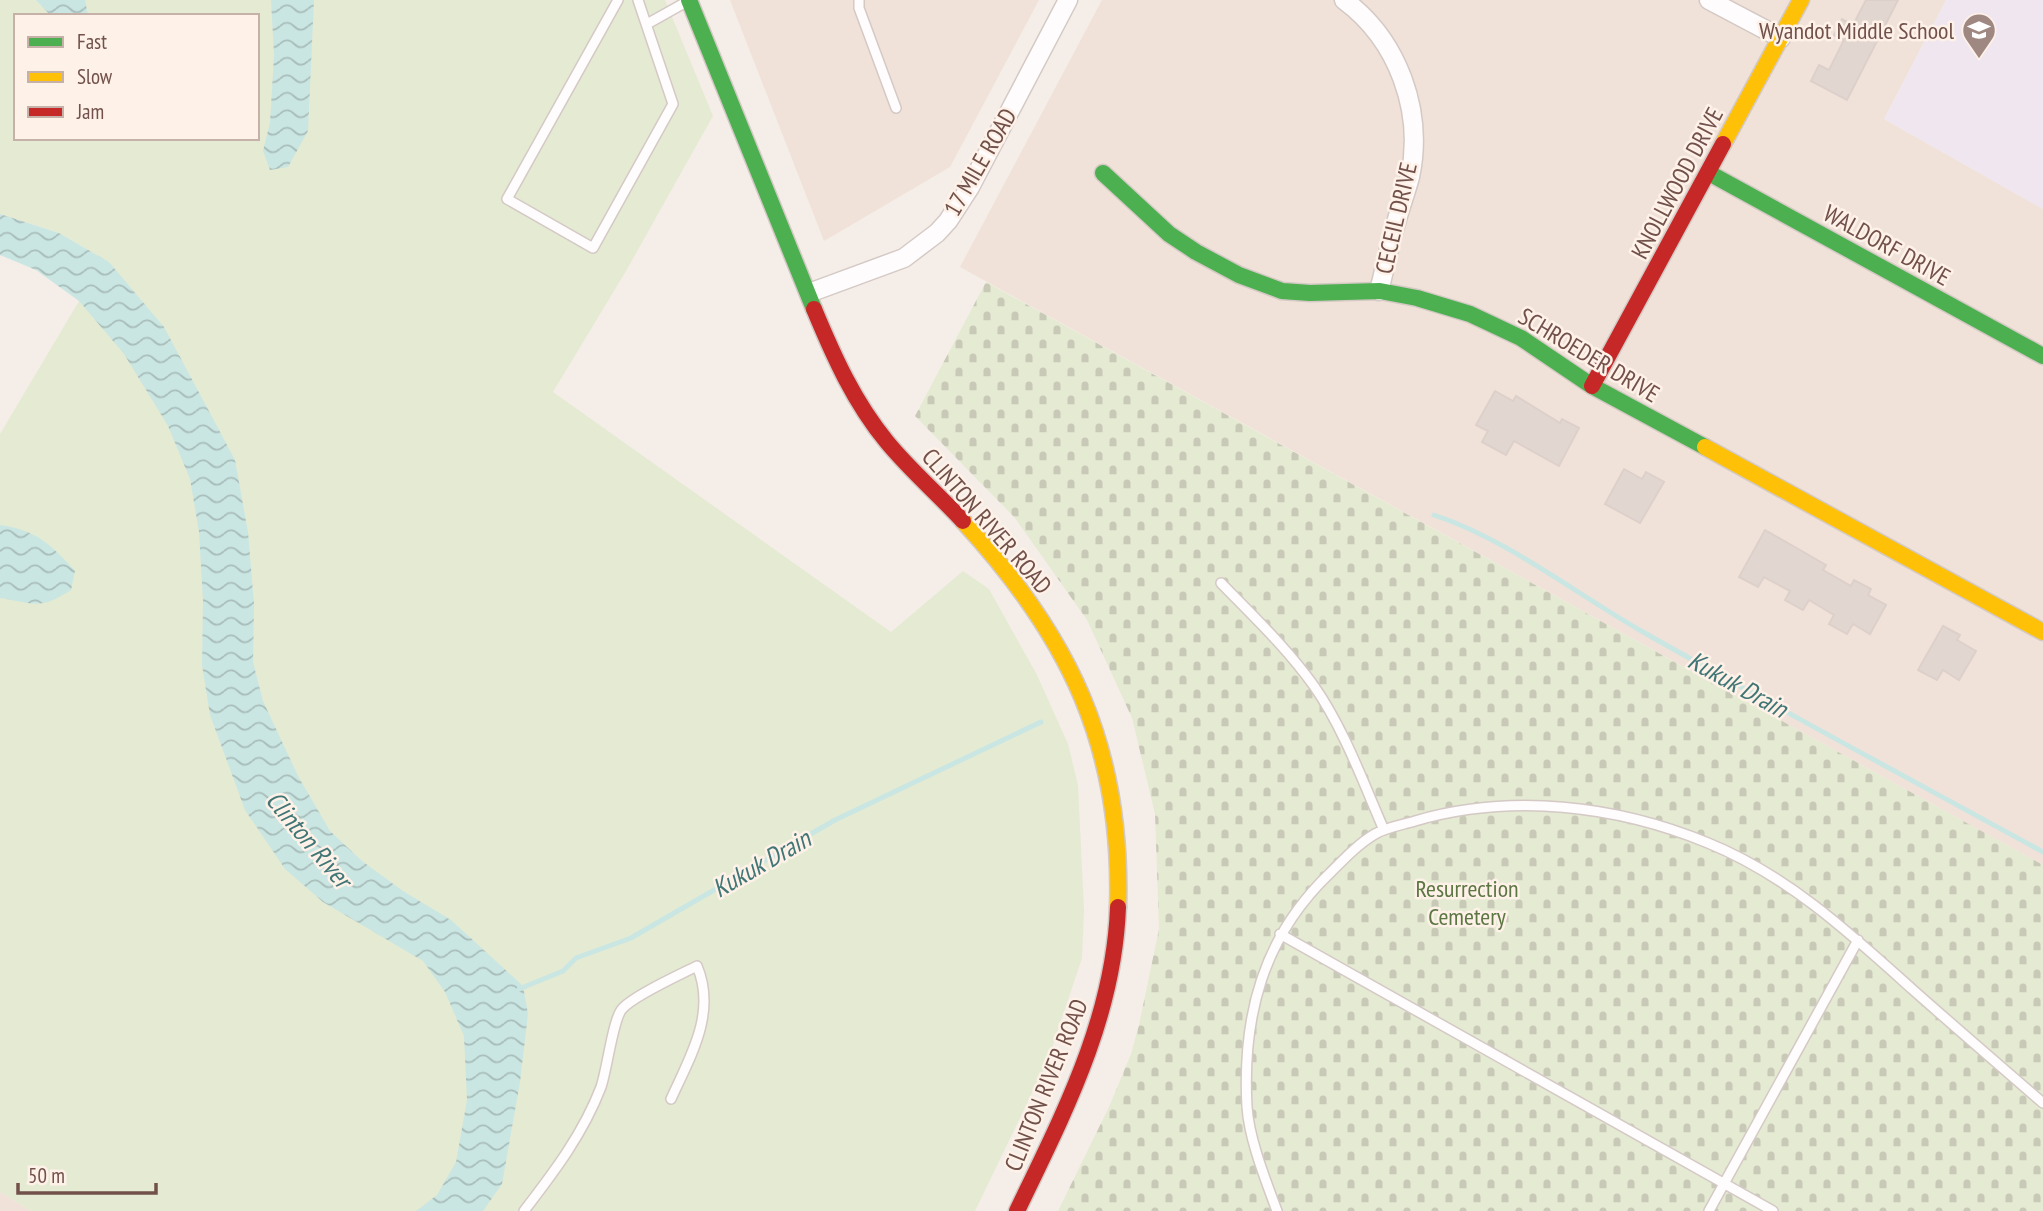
<svg xmlns="http://www.w3.org/2000/svg" width="2043" height="1211" viewBox="0 0 2043 1211" font-family="'PT Sans Narrow',sans-serif">
  <style>
    .residential { fill: #f0e2d8 }
    .education { fill: #efe6f0 }
    .green { fill: #e5ead3; fill-rule: evenodd }
    .cemetery { fill: url(#cemetery-stones) }
    .water { fill: url(#water-waves) }
    .lines { fill: none; stroke-linecap: round; stroke-linejoin: round }
    .stream { stroke: #cae6e3; stroke-width: 5 }
    .building { fill: #e1d6d0; stroke: #ddd0cb; stroke-width: 2 }
    .lane-casing { stroke: #d4c9c5; stroke-width: 12 }
    .street-casing { stroke: #d4c9c5; stroke-width: 21 }
    .fast-casing { stroke: #d4c9c4; stroke-width: 19 }
    .slow-casing { stroke: #d4c9c4; stroke-width: 19 }
    .jam-casing { stroke: #d4c9c4; stroke-width: 19 }
    .lane { stroke: #fefcfc; stroke-width: 9 }
    .street { stroke: #fefcfc; stroke-width: 18 }
    .fast { stroke: #4caf50; stroke-width: 16 }
    .slow { stroke: #ffc107; stroke-width: 16 }
    .jam { stroke: #c62828; stroke-width: 16 }
    .labels { text-anchor: middle; dominant-baseline: central; stroke-width: 5; stroke-linejoin: round; paint-order: stroke }
    .poi-label { font-size: 24px; fill: #71514a; stroke: #fef1e8; text-anchor: end }
    .street-label { font-size: 24px; fill: #71514a; stroke: #fef1e8 }
    .park-label { font-size: 24px; fill: #5c7643; stroke: #fef1e8 }
    .water-label { font-size: 26px; font-style: italic; fill: #407675; stroke: #fef1e8 }
  </style>
  <defs>
    <pattern id="cemetery-stones" width="16" height="16" patternUnits="userSpaceOnUse" patternTransform="scale(1.75)"><rect width="16" height="16" fill="#e5ead3"/><path d="M2 7V4a2 2 0 0 1 4 0v3zM10 15v-3a2 2 0 0 1 4 0v3z" fill="#c8cab7"/></pattern>
    <pattern id="water-waves" width="16" height="10" patternUnits="userSpaceOnUse" patternTransform="scale(1.75)"><rect width="16" height="10" fill="#cae6e3"/><path d="M0 5q4-4 8 0t8 0" fill="none" stroke="#a8bdba"/></pattern>
  </defs>
  <rect width="100%" height="100%" fill="#f5eee8"/>
  <!-- residential -->
  <path class="residential" d="M730,0H1039L950,167L824,241Z
    M1102,0H1946L1884,119L2043,209V865L960,267Z
    M0,1192L31,1211H0Z"/>
  <!-- education -->
  <path class="education" d="M1946,0H2043V209L1884,119Z"/>
  <!-- green -->
  <path class="green" d="M0,0H665L713,116L626,271L553,392L891,632L963,571L989,589L1037,675L1068,744L1078,785L1084,910L1082,958L1048,1060L975,1211H31L0,1192V434L79,301L109,262L59,233L0,214ZM16,16H257V138H16Z"/>
  <!-- cemetery -->
  <path class="cemetery" d="M986,282L2043,865V1211H1058L1109,1107L1131,1054L1139,1025L1159,929L1155,814L1132,718L1087,620L1015,518L915,416Z"/>
  <!-- water -->
  <path class="water" d="M36,0H85L88,16H51Z
    M271,0H314L308,131L288,167L270,170L263,151L270,123L274,55Z
    M0,214L59,233L109,262L164,327L235,460L248,532L254,604L253,662L263,701L298,776L330,831L362,861L403,891L451,920L523,986L528,1014L520,1082L502,1184L483,1211H416L437,1195L456,1162L467,1100L464,1036L445,992L423,961L323,902L285,869L245,810L210,715L202,665L203,601L199,532L190,479L168,426L124,354L79,301L36,270L0,255Z
    M0,525C36,530 51,544 75,571L71,590C39,611 34,603 0,598Z"/>
  <g class="lines">
    <!-- stream -->
    <path class="stream" d="M1434,515C1507,539 1576,594 1643,632C1775,707 1910,779 2043,852
      M519,989L563,971L576,958L631,938L835,820L1041,722"/>
  </g>
  <!-- building -->
  <path class="building" d="M1866,0H1898L1847,100L1811,81L1819,65L1829,70L1844,40L1834,35L1842,19L1853,25Z
    M1495,391L1513,401L1516,396L1560,423L1562,419L1579,428L1559,466L1514,441L1506,455L1482,442L1488,431L1476,425Z
    M1624,469L1642,479L1646,472L1664,482L1640,523L1605,504Z
    M1765,530L1826,565L1823,570L1851,586L1854,580L1871,589L1868,595L1886,605L1870,634L1853,624L1847,634L1829,624L1834,615L1809,600L1803,610L1785,600L1790,591L1764,577L1758,587L1739,577Z
    M1943,626L1960,635L1957,640L1976,651L1959,680L1943,670L1937,680L1918,670Z"/>
  <g class="lines">
    <!-- lane casing -->
    <g class="lane-casing">
      <path id="lane" d="M618,0L507,199L593,248L673,104L638,0
        M859,0V8L896,108
        M647,24L688,1
        M1221,583C1253,616 1287,648 1314,686C1344,729 1363,782 1384,830
        M1280,934L1773,1211
        M524,1211C554,1172 583,1134 601,1087C607,1070 613,1019 622,1009C633,996 679,975 697,966C717,1013 690,1057 671,1099
        M1277,1211C1266,1181 1249,1139 1247,1107C1242,1016 1263,937 1330,873C1344,859 1358,844 1375,834C1387,827 1402,825 1415,821C1511,793 1616,805 1708,843C1787,875 1850,933 1912,989C1955,1027 1999,1065 2043,1103
        M1709,1211L1858,940"/>
    </g>
    <!-- street casing -->
    <g class="street-casing">
      <path id="street" d="M1344,0C1398,40 1424,111 1410,177C1406,192 1400,208 1396,223C1389,246 1385,268 1379,291
        M1709,0L1781,38
        M809,293L904,258L937,233L948,221L970,187L1068,0"/>
    </g>
    <!-- fast casing -->
    <g class="fast-casing">
      <path id="fast" d="M689,0L814,309
        M1103,173L1169,234L1196,252L1239,275L1282,291L1310,293L1380,291L1417,298L1470,314L1521,338L1592,386L1705,447
        M1709,173L2043,356"/>
    </g>
    <!-- slow casing -->
    <g class="slow-casing">
      <path id="slow" d="M1723,144L1801,0
        M1705,447L2043,632
        M963,521C1069,636 1123,747 1118,907"/>
    </g>
    <!-- jam casing -->
    <g class="jam-casing">
      <path id="jam" d="M814,309C834,357 854,402 887,442C910,470 938,494 963,521
        M1592,386L1723,144
        M1017,1211C1064,1113 1114,1018 1118,907"/>
    </g>
    <!-- lane -->
    <use href="#lane" class="lane"/>
    <!-- street -->
    <use href="#street" class="street"/>
    <!-- fast -->
    <use href="#fast" class="fast"/>
    <!-- slow -->
    <use href="#slow" class="slow"/>
    <!-- jam -->
    <use href="#jam" class="jam"/>
  </g>
  <!-- icons -->
  <defs>
    <g id="school-pin" transform="scale(1.75)"><path d="M0 17L-7.5 6A9.5 9.5 0 1 1 7.5 6Z" fill="#9f8881" stroke="#fef1e8"/><path d="M0-5L7-2L0 1L-7-2ZM-4 1L0 2.5L4 1V4Q0 6-4 4Z" fill="#fff"/></g>
  </defs>
  <g fill-rule="evenodd">
    <use href="#school-pin" x="1979" y="30"/>
  </g>
  <g class="labels">
    <!-- poi labels -->
    <g class="poi-label">
      <text x="1954" y="30">Wyandot Middle School</text>
    </g>
    <!-- street labels -->
    <g class="street-label">
      <text transform="translate(980 162) rotate(-60)">17 MILE ROAD</text>
      <text transform="translate(1677 183) rotate(-62)">KNOLLWOOD DRIVE</text>
      <text transform="translate(1396 218) rotate(-77)">CECEIL DRIVE</text>
      <text transform="translate(1887 245) rotate(29)">WALDORF DRIVE</text>
      <text transform="translate(1589 355) rotate(31)">SCHROEDER DRIVE</text>
      <text transform="translate(987 521) rotate(49)">CLINTON RIVER ROAD</text>
      <text transform="translate(1046 1085) rotate(-68)">CLINTON RIVER ROAD</text>
    </g>
    <!-- park labels -->
    <g class="park-label">
      <text x="1467" y="888">Resurrection<tspan x="1467" dy="28">Cemetery</tspan></text>
    </g>
    <!-- water labels -->
    <g class="water-label">
      <text transform="translate(1738 684) rotate(29)">Kukuk Drain</text>
      <text transform="translate(309 839) rotate(50)">Clinton River</text>
      <text transform="translate(761 863) rotate(-30)">Kukuk Drain</text>
    </g>
  </g>
  <!-- legend -->
  <rect x="14" y="14" width="245" height="126" fill="#fef1e8" stroke="#c6b1a9" stroke-width="2"/>
  <rect x="28" y="37" width="35" height="10" fill="#4caf50" stroke="#c6b1a9" stroke-width="2"/>
  <text x="77" y="49" font-size="21" fill="#71514a">Fast</text>
  <rect x="28" y="72" width="35" height="10" fill="#ffc107" stroke="#c6b1a9" stroke-width="2"/>
  <text x="77" y="84" font-size="21" fill="#71514a">Slow</text>
  <rect x="28" y="107" width="35" height="10" fill="#c62828" stroke="#c6b1a9" stroke-width="2"/>
  <text x="77" y="119" font-size="21" fill="#71514a">Jam</text>
  <!-- scale -->
  <path d="M18 1183v10h138v-10" fill="none" stroke="#71514a" stroke-width="3.5"/>
  <text x="28" y="1183" font-size="21" fill="#71514a" stroke="#fef1e8" stroke-width="5" paint-order="stroke">50 m</text>
</svg>
